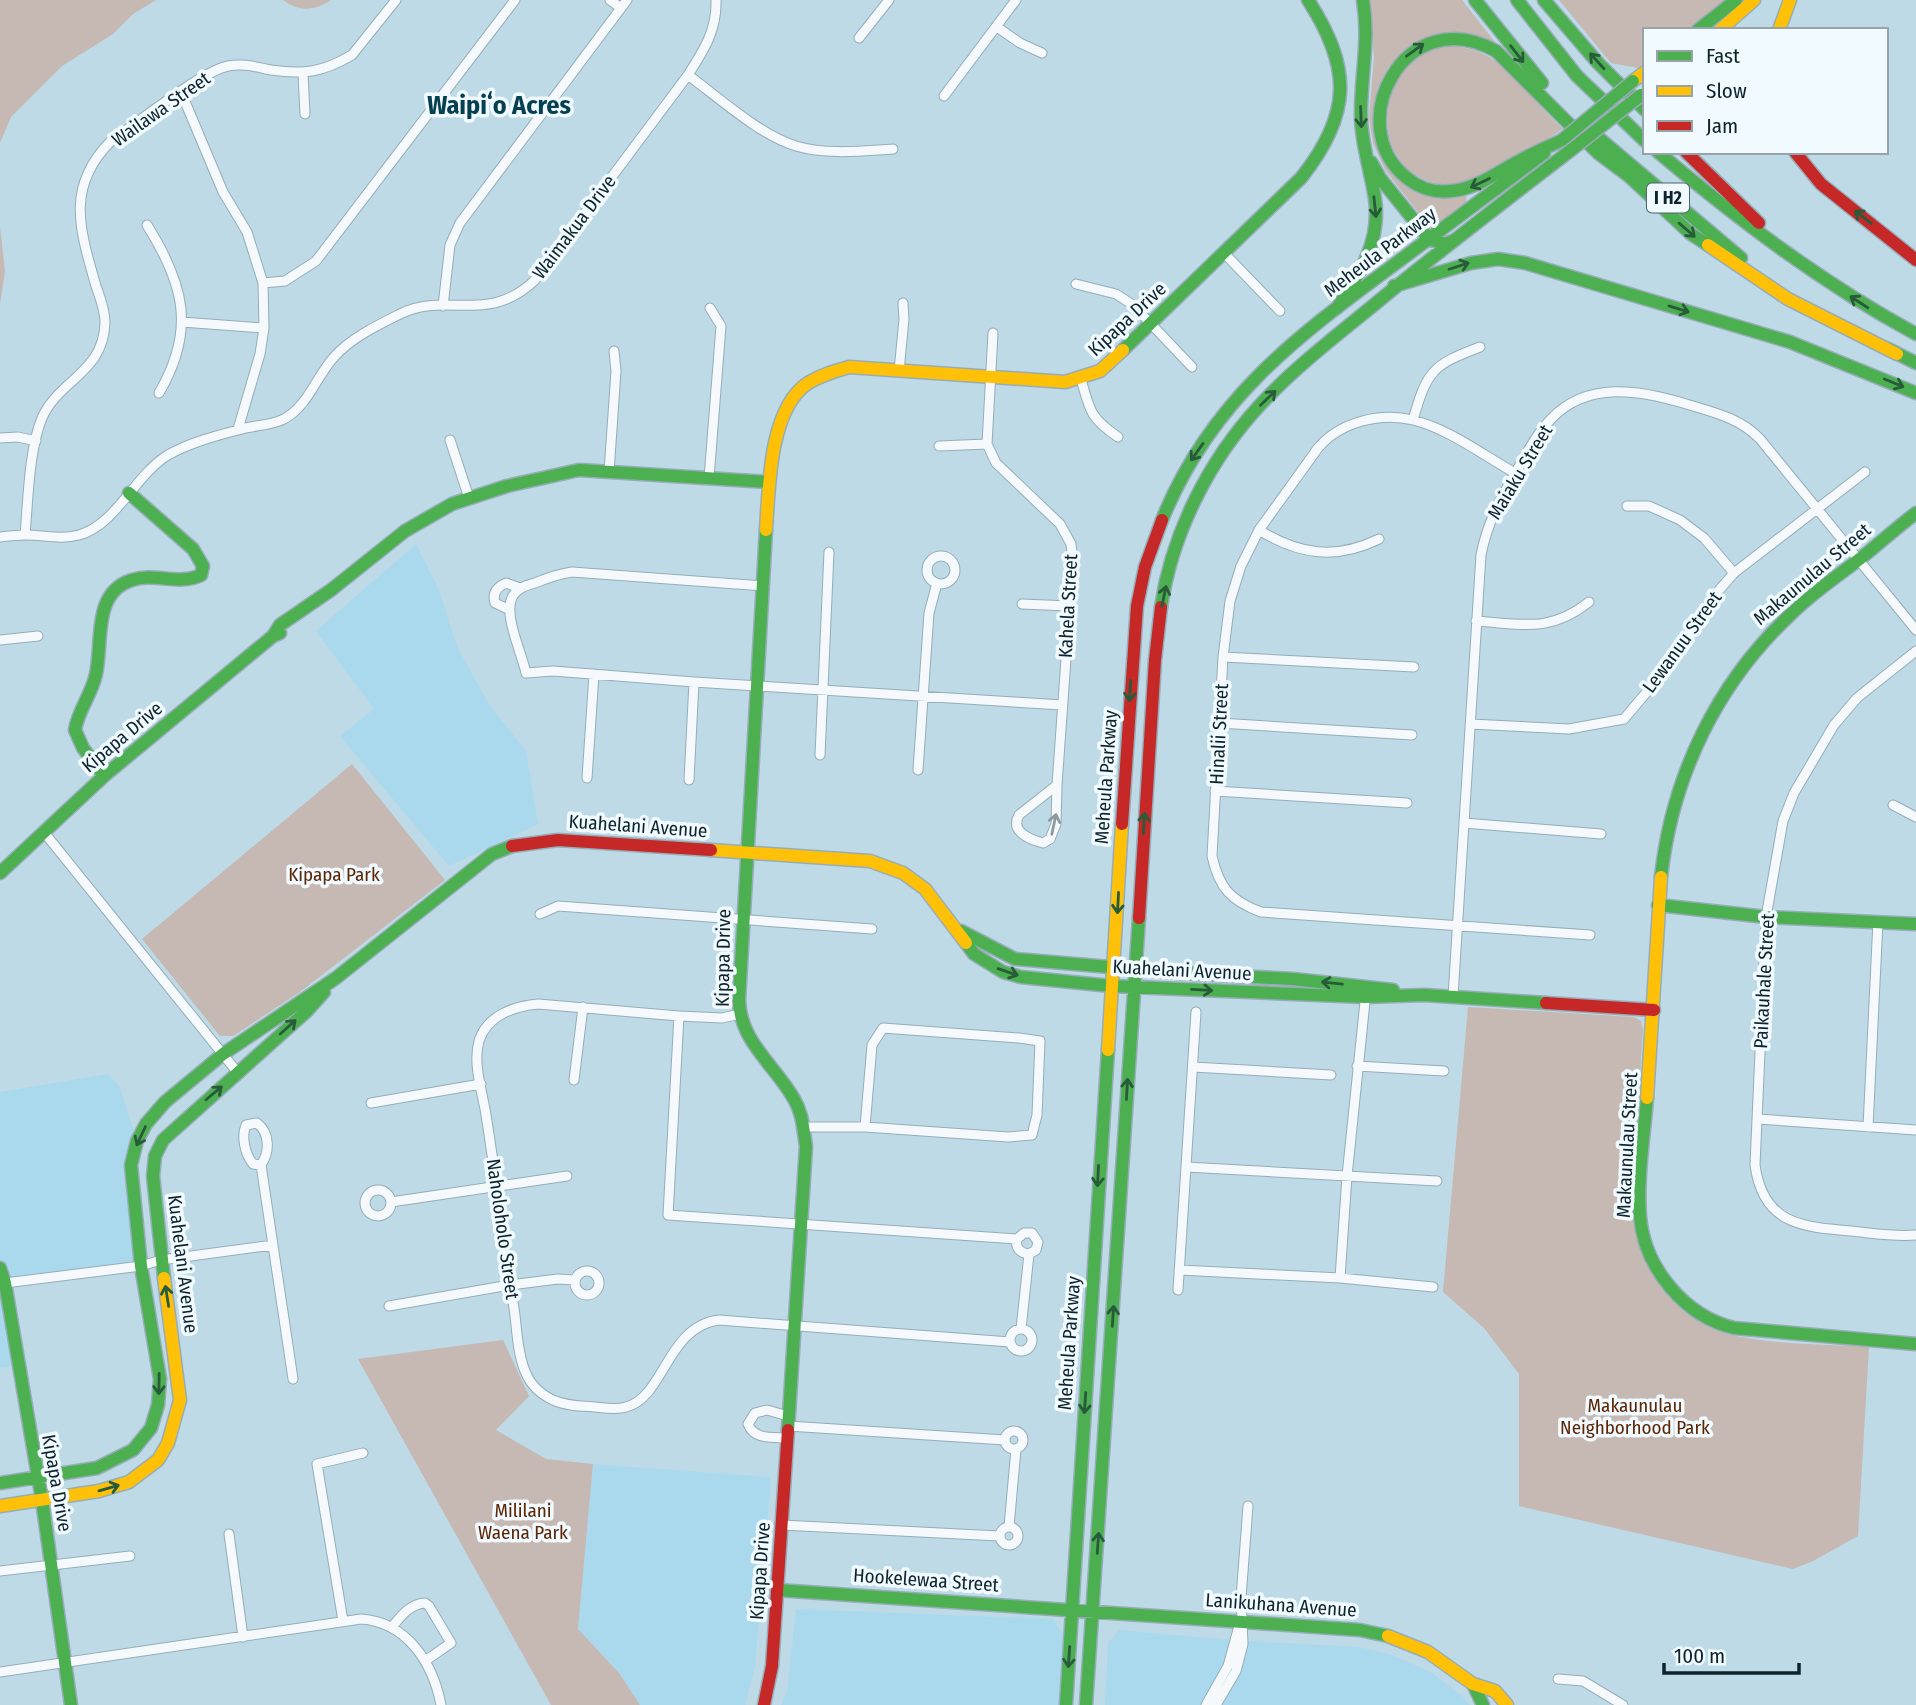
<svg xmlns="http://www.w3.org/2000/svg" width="1916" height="1705" viewBox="0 0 1916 1705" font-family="'Fira Sans Condensed',sans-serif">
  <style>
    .built { fill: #aad9ee }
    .green { fill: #c6b8b2 }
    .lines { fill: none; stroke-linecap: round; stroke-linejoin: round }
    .street-casing { stroke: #96adb7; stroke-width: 11 }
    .fast-casing { stroke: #96adb7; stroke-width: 15 }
    .slow-casing { stroke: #96adb7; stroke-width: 15 }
    .jam-casing { stroke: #96adb7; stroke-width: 15 }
    .street { stroke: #f5f9fb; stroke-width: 9 }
    .fast { stroke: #4caf50; stroke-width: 12 }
    .slow { stroke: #ffc107; stroke-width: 12 }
    .jam { stroke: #c62828; stroke-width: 12 }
    .fast-bridge-casing { stroke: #96adb7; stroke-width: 15; stroke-linecap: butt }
    .fast-bridge { stroke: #4caf50; stroke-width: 12 }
    .oneway { stroke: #275b3a }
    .oneway2 { stroke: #8d999d }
    .labels { text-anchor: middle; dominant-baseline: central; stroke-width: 7; stroke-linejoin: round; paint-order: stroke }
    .shield { fill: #f0faff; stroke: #52646b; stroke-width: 2 }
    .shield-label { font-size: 18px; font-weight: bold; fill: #0e232b }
    .street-label { font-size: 19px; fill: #0e232b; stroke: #f0faff }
    .park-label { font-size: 19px; fill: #5c2504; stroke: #f0faff }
    .district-label { font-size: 26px; font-weight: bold; fill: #053f52; stroke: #f0faff }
  </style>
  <rect width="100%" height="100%" fill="#bddae6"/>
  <!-- built -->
  <path class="built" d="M416,544L439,590L458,649L490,706L526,751L538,824L449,866L340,736L374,709L316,631Z
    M107,1074L119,1085L137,1141L132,1158L141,1266L5,1283L19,1365L0,1368V1092Z
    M593,1464L771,1477L755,1666L745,1705H640L619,1673L578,1629Z
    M796,1609L1053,1619L1063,1634L1059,1705H781L787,1692Z
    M1119,1630L1230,1640L1359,1647L1393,1655L1432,1673L1463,1697L1470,1705H1105L1108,1643Z"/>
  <!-- green -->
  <path class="green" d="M0,0H156L133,14L113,34L62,66L11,117L0,143Z
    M283,0H331C314,11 299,12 283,0Z
    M1369,0H1462L1498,46L1465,32L1389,66L1378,88L1373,115L1390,171L1466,195L1467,204L1432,230L1385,170L1373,143L1369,118L1374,57Z
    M1559,0H1726L1688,30H1645V63L1638,68L1611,63Z
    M1447,46C1504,46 1525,95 1563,129C1533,148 1494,181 1460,187C1453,188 1445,186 1439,184C1364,170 1374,57 1447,46Z
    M0,227L5,271L0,304Z
    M352,764L445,880L300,992L233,1036H220L142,939Z
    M1468,1007L1634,1017L1641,1021L1643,1029C1640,1072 1638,1114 1635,1157C1634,1179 1630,1203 1634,1226C1643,1277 1683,1326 1736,1336C1779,1345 1825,1344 1869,1347L1858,1536L1813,1561L1793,1569L1519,1506V1374L1484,1328L1443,1292Z
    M503,1340L529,1396L496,1430L546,1459L593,1464L578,1629L619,1673L640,1705H551L358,1359Z"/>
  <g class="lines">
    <!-- street casing -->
    <g class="street-casing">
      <path id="street" d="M610,0L621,8
        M997,27L1020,43L1042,53
        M859,38L889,0
        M303,74L305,114
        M688,75C718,97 761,136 796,146C826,155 862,151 893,149
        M181,92L223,192L247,232L263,283L264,328L260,354L238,429
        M944,96L1016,0
        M147,225C184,284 196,330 159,393
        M1224,253L1280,311
        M263,283L285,281L316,261L515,0
        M1076,284L1116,294L1133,305L1192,367
        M443,306L450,245L460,223L627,0
        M182,322L264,328
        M993,333L987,444L996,463L1060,524L1071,544L1073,561L1057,785L1056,824L1050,839L1043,843C1028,839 1010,831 1019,815L1057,785
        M899,371L904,319L903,303
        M1081,379C1090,411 1090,418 1118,437
        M1413,420C1427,371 1432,365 1480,347
        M0,438L18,437L36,441
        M450,440L469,498
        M939,446L987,444
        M609,472L616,371L614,351
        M1515,473C1483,455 1449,429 1413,420C1380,412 1340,422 1318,448L1259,530L1241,566L1230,601L1223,657L1212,856C1219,888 1231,901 1261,912L1590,935
        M709,478L721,326L710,308
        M1627,506H1649L1680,520L1704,538L1734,573
        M1259,530C1299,555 1336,560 1379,539
        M25,535C28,501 29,449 42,418C59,379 104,373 105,322C105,310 100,297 96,286C80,230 65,187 111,141C138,123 200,72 228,66C243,63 256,67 271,70C304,75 323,72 352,55L396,0
        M0,537C9,536 18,535 26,535C44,535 61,540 79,535C116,525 135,475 168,455C189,443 215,436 238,430C253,425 270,426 284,419C308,406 316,377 334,357C351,338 376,326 400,314C447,291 487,325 534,281L688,75C704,50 717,30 716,0
        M927 570a14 14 0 1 1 28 0a14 14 0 1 1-28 0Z
        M764,586L572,572C559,574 547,578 535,583C528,585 520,587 515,593C500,609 522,653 526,673L553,671L694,682L1062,705
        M1022,604L1069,606
        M510,610L495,603C492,593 497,587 506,583L520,588
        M1476,621C1522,624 1550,633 1589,602
        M0,640L38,636
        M1916,651L1857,698L1834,725L1794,793L1783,821L1766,917L1755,1165C1763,1224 1801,1227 1851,1231C1872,1233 1894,1237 1916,1235
        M1223,657L1414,667
        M1219,723L1412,735
        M1470,724L1569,729L1624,719L1656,681L1714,596L1734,573L1865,472
        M820,755L829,552
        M918,770L929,613L937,583
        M587,778L594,674
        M689,780L694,682
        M1215,791L1407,803
        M1893,805L1916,817
        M1464,823L1601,834
        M43,831L238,1073
        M540,914L558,906L872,929
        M1453,996L1481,555C1487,524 1500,499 1516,472C1526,454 1537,433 1552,418C1588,381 1639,390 1683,403C1712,412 1739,417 1760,439L1916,630
        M740,1014L722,1018L679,1016L538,1004C515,1006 487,1015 479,1041C473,1062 481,1088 485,1109C496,1175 503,1242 514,1308C517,1328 517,1352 525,1371C530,1384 540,1394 553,1400C566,1406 581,1406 595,1407C605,1408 616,1410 626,1407C664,1398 667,1326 719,1320L1010,1342
        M679,1016L668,1215L1017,1239
        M883,1028L1019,1038L1040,1041L1037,1115L1032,1135L1008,1137L865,1127L872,1045Z
        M1357,1066L1444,1071
        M1193,1067L1331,1075
        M574,1080L583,1007
        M371,1103L481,1084
        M1758,1119L1916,1130
        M804,1127H865
        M1868,1127L1878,921
        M261,1165L253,1164C245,1154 241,1137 246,1125L257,1123C270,1133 270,1152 261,1165L293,1379
        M1186,1167L1437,1181
        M365 1203a13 13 0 1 1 26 0a13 13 0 1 1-26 0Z
        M391,1202L567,1176
        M1179,1270L1340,1278L1433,1287
        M575 1283a12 12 0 1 1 24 0a12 12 0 1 1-24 0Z
        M1340,1278L1347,1176L1366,992
        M5,1283L141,1266L161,1260L273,1245
        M1178,1290L1196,1012
        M389,1306L510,1285L558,1279L575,1280
        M1021,1329L1029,1254L1036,1250L1038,1242L1032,1233H1024L1017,1239C1015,1248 1020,1253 1029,1254
        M1010 1340a11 11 0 1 1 22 0a11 11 0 1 1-22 0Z
        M788,1426L1005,1440
        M1005 1440a9 9 0 1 1 18 0a9 9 0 1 1-18 0Z
        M787,1438C773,1437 754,1440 748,1424L755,1413L767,1410L788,1416
        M782,1525L999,1536
        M1009,1527L1016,1449
        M1000 1536a9 9 0 1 1 18 0a9 9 0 1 1-18 0Z
        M229,1534L243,1637
        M0,1571L130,1556
        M343,1621L317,1464L363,1453
        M392,1627C401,1616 410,1604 425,1603L429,1606L451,1643L425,1661
        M0,1672L361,1619C407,1622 433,1663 441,1705
        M1558,1679L1583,1681L1623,1705
        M1206,1705L1228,1666L1239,1626
        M1216,1705L1236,1671L1243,1644L1241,1598L1248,1506"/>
    </g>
    <!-- fast casing -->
    <g class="fast-casing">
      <path id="fast" d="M1475,0L1542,83
        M1517,0L1577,76L1645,141
        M1544,0L1598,63L1645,110
        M1698,30L1736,0
        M1587,128L1741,258
        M1562,140C1548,147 1533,153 1519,161C1497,172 1477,189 1451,191C1435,193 1419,188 1407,178C1341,126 1404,0 1496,51L1598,153L1630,177L1691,234L1708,245
        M1658,152C1739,220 1822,283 1916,334
        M1371,162L1380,178L1429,239L1445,244L1455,240
        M1394,286L1471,263L1498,259L1525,263L1790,342L1916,393
        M1337,308C1360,274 1381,241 1375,199C1371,172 1362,146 1361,119C1360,78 1370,42 1363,0
        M1888,349L1916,363
        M1123,350L1301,178C1352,114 1352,68 1308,0
        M1162,520C1210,401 1295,338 1395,264C1444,227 1494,190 1544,153
        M766,530L739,1000C740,1042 775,1065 794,1099C803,1114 803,1129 806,1146L788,1430
        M1161,607C1172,533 1209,460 1260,405C1294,368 1336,336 1375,304C1439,251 1505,201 1571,150
        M273,636L280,625L331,590L405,531L452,504L507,486L579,470L769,482
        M104,776L83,748L75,730C78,710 92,694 96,674C103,643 92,592 132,580C155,572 178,586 201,575L203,566L193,549L129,493
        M0,873L104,776L273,636L280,633
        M1661,877C1672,776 1717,683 1791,614C1814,591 1841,574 1866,554C1883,540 1899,526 1916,513
        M1658,905L1766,917L1916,924
        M961,931L1015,959L1180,973L1293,979L1393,990
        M966,943L974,954L1003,972L1021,977L1111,986L1365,997L1424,995L1546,1003
        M1647,1098C1644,1136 1637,1178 1640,1216C1644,1267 1684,1316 1734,1328L1916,1344
        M0,1268L5,1283L42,1500L71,1705
        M164,1278L153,1176L155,1156L163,1140L307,1011L324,992
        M0,1483L97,1468L133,1450L151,1428L158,1405L160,1379L141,1266L131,1165L137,1141L146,1124L165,1102L223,1054L336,978L492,854L512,846
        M777,1590L1360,1630L1388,1636
        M1473,1684L1483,1705
        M1066,1705L1108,1050
        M1086,1705L1139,918"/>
    </g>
    <!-- slow casing -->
    <g class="slow-casing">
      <path id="slow" d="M1720,30L1754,0
        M1779,30L1790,0
        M1633,81L1645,72
        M1708,245L1788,299L1897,354
        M766,530C769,487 769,409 808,383C821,375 835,371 849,367L1065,382L1100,371L1123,350
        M711,850L870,861L903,873L925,889L966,943
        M1108,1050L1122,824
        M1647,1098L1661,877
        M0,1506L99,1491L129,1482L158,1460L168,1443L180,1400L164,1278
        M1388,1636L1428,1652L1473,1684L1495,1691L1507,1705"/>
    </g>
    <!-- jam casing -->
    <g class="jam-casing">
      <path id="jam" d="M1686,152L1759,223
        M1795,152L1821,184L1916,260
        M1122,824L1137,606L1145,567L1162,520
        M512,846L558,840L711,850
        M1139,918L1155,660L1161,607
        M1546,1003L1654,1010
        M764,1705L772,1666L788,1430"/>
    </g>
    <!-- street -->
    <use href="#street" class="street"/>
    <!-- fast -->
    <use href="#fast" class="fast"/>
    <!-- slow -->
    <use href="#slow" class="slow"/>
    <!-- jam -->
    <use href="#jam" class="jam"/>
    <!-- fast-bridge casing -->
    <g class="fast-bridge-casing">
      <path id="fast-bridge" d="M1562,140L1633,81
        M1571,150L1641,95"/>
    </g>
    <!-- fast-bridge -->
    <use href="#fast-bridge" class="fast-bridge"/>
  </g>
  <!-- one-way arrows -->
  <defs><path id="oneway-shaft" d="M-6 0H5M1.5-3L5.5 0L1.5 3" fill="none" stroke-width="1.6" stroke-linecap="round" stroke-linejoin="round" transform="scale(1.75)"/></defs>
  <g class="oneway">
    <use href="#oneway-shaft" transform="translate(1415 50) rotate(-36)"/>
    <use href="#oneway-shaft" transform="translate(1517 54) rotate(52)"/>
    <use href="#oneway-shaft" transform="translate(1597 61) rotate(-132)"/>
    <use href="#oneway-shaft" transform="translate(1361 117) rotate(88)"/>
    <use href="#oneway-shaft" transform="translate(1480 183) rotate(154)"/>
    <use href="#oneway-shaft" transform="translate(1375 207) rotate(84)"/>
    <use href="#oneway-shaft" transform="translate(1863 217) rotate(-142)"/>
    <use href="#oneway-shaft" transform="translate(1687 230) rotate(41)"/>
    <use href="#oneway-shaft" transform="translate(1459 266) rotate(-18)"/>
    <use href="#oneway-shaft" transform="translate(1859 302) rotate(-147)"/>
    <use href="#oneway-shaft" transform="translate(1679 309) rotate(17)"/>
    <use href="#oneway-shaft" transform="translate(1894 383) rotate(22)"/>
    <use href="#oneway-shaft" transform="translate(1268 398) rotate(-44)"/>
    <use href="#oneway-shaft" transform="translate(1197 452) rotate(125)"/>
    <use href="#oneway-shaft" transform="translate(1164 596) rotate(-78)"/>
    <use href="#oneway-shaft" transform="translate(1130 691) rotate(94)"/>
    <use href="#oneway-shaft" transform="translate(1144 823) rotate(-86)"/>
    <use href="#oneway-shaft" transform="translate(1118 903) rotate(93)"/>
    <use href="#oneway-shaft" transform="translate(1008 972) rotate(19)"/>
    <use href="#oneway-shaft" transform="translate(1332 983) rotate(-174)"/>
    <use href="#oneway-shaft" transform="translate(1202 990) rotate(3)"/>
    <use href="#oneway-shaft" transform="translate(288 1027) rotate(-42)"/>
    <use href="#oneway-shaft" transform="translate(1127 1089) rotate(-87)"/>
    <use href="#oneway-shaft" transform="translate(214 1093) rotate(-40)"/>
    <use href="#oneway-shaft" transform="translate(141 1136) rotate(115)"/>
    <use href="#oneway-shaft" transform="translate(1098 1176) rotate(93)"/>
    <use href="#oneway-shaft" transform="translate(167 1296) rotate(-99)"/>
    <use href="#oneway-shaft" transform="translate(1113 1316) rotate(-86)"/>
    <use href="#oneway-shaft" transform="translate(159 1384) rotate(91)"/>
    <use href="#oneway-shaft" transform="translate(1085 1403) rotate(94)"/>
    <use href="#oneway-shaft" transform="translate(109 1488) rotate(-16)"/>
    <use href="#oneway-shaft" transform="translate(1098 1543) rotate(-86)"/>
    <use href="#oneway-shaft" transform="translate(1069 1657) rotate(94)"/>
  </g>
  <use class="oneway2" href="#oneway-shaft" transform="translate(1054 824) rotate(-78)"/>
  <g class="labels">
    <!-- shield labels -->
    <rect class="shield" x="1647" y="183.5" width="42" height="29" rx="5"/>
    <g class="shield-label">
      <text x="1668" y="198">I H2</text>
    </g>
    <!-- street labels -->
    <g class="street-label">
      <text transform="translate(161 109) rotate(-35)">Wailawa Street</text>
      <text transform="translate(574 227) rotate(-53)">Waimakua Drive</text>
      <text transform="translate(1380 252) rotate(-37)">Meheula Parkway</text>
      <text transform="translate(1127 319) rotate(-43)">Kipapa Drive</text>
      <text transform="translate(1520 472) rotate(-59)">Maiaku Street</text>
      <text transform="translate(1812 574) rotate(-40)">Makaunulau Street</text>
      <text transform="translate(1068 606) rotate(-87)">Kahela Street</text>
      <text transform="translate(1682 642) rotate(-54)">Lewanuu Street</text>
      <text transform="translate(1219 734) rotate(-87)">Hinalii Street</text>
      <text transform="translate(122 737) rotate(-40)">Kipapa Drive</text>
      <text transform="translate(1106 777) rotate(-86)">Meheula Parkway</text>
      <text transform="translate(638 826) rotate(4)">Kuahelani Avenue</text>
      <text transform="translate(723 958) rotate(-89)">Kipapa Drive</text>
      <text transform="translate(1182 970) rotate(3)">Kuahelani Avenue</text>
      <text transform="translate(1764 981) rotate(-87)">Paikauhale Street</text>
      <text transform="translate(1627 1145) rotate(-87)">Makaunulau Street</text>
      <text transform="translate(503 1229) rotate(82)">Naholoholo Street</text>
      <text transform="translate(183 1264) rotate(83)">Kuahelani Avenue</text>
      <text transform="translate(1069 1343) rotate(-86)">Meheula Parkway</text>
      <text transform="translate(57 1483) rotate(80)">Kipapa Drive</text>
      <text transform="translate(760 1571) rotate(-86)">Kipapa Drive</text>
      <text transform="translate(926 1580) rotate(4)">Hookelewaa Street</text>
      <text transform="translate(1281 1605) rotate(4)">Lanikuhana Avenue</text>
    </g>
    <!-- park labels -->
    <g class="park-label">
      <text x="334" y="874">Kipapa Park</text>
      <text x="1635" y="1405">Makaunulau<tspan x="1635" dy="22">Neighborhood Park</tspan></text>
      <text x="523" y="1510">Mililani<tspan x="523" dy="22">Waena Park</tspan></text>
    </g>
    <!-- district labels -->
    <g class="district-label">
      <text x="499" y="105">Waipiʻo Acres</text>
    </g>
  </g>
  <!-- legend -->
  <rect x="1643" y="28" width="245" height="126" fill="#f0faff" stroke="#96a4aa" stroke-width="2"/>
  <rect x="1657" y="51" width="35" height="10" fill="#4caf50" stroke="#96a4aa" stroke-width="2"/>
  <text x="1706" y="63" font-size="21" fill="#0e232b">Fast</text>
  <rect x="1657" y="86" width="35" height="10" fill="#ffc107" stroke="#96a4aa" stroke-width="2"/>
  <text x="1706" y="98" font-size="21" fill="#0e232b">Slow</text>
  <rect x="1657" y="121" width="35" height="10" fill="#c62828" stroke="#96a4aa" stroke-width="2"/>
  <text x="1706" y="133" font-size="21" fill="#0e232b">Jam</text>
  <!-- scale -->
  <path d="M1664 1663v10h135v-10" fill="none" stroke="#0e232b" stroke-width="3.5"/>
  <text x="1674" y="1663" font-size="21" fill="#0e232b" stroke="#f0faff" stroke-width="5" paint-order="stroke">100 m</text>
</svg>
